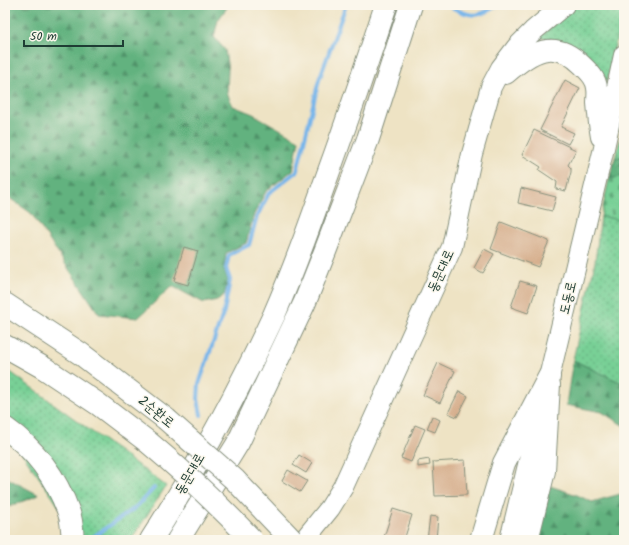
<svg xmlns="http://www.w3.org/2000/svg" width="629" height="545" viewBox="0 0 629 545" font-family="Kalam,'Poor Story',sans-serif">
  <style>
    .grass { fill: url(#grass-dots); stroke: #4c8665 }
    .forest { fill: url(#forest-firs); stroke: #40785a }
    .cemetery { fill: url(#cemetery-stones); stroke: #4c8665 }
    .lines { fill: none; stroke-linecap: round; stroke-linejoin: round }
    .stream { stroke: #77b5ea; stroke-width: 4 }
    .building { fill: #d7b08f }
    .secondary-casing { stroke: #86907c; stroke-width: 22 }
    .primary-casing { stroke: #86907c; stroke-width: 24 }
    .trunk-casing { stroke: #86907c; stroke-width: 24 }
    .motorway-casing { stroke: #86907c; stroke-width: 24 }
    .secondary { stroke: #fff; stroke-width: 20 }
    .primary { stroke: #fff; stroke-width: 22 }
    .trunk { stroke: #fff; stroke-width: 22 }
    .motorway { stroke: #fff; stroke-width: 22 }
    .trunk-bridge-casing { stroke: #86907c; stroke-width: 24; stroke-linecap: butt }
    .trunk-bridge { stroke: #fff; stroke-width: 22 }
    .labels { text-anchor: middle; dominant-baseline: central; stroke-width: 3; stroke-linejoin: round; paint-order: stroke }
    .street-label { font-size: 14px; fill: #1f3d34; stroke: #fbf7ec }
  </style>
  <defs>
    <pattern id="grass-dots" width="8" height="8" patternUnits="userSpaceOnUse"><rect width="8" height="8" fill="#78d096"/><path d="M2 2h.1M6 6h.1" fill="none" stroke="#62aa7b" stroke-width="1.8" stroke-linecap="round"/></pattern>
    <pattern id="forest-firs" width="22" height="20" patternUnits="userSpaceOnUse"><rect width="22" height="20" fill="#62b27f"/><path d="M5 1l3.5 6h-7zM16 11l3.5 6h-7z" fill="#509269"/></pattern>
    <pattern id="cemetery-stones" width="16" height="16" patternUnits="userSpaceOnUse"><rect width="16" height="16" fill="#78d096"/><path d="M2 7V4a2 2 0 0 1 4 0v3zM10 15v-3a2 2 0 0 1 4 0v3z" fill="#62aa7b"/></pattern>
  </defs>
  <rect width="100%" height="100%" fill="#fbf7ec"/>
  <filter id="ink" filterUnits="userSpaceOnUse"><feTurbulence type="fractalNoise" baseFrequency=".025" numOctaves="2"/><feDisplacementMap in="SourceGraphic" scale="8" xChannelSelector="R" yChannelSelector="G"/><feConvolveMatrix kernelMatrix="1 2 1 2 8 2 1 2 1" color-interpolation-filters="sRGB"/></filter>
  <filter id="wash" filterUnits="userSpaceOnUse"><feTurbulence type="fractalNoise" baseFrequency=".012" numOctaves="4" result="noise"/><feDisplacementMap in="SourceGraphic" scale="16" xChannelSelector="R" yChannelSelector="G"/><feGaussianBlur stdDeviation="0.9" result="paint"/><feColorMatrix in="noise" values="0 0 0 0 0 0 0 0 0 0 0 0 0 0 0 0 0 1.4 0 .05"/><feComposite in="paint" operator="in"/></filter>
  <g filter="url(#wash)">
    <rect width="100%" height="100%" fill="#eee3c4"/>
    <!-- grass -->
    <path class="grass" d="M577,5H624L607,82C591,53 572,40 538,38Z
      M624,126V156L615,158Z
      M601,216L624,221V384L573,360L595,262Z
      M5,368L166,486L131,540H82L5,428Z"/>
    <!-- forest -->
    <path class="forest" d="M5,5H229L218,20L214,37L225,50L228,70L227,93L233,106L253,114L299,140L293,170L266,191L254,214L246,243L226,253L224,269L228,281L224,295L217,300L204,303L172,286L138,318L99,314L31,213L5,195Z
      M624,156V176L609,179L615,158Z
      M573,360L624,384V426L602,412L566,405Z
      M5,477L39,495L5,508Z
      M550,486L577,495L592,502L624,493V540H537Z"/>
    <!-- cemetery -->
    <path class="cemetery" d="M624,176V221L601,216L609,179Z"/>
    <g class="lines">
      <!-- stream -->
      <path class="stream" d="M453,8C473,18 479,17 498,5
        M201,415L198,399L199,384L224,311L230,280L226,268L229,255L249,245L257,216L269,193L297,171L319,80L346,5
        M93,537L136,507L154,488"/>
    </g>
    <g id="blocks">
      <!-- building -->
      <path class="building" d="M565,80L580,88L561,127L574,133L568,144L540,130Z
        M534,130L576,150L568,165L571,168V172L566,191L556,189L557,182L539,170L541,167L522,155Z
        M521,188L556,197L552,211L518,203Z
        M501,222L549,241L538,267L491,249Z
        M184,247L198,251L188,285L174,281Z
        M484,249L494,254L483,273L474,268Z
        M520,281L537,286L528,313L511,307Z
        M438,363L455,371L440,403L423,395Z
        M459,391L468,396L457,417L448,413Z
        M432,416L440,420L435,432L427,429Z
        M415,425L425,429L411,462L401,458Z
        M299,455L312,463L306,473L293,465Z
        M429,459L430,465L418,467V461Z
        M465,460L467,495L435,496L433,462Z
        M288,470L307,481L300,492L282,481Z
        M393,509L412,515L404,540H383Z
        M430,516L438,517L436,540H427Z"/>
    </g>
  </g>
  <g filter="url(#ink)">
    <use href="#blocks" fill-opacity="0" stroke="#86907c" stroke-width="1"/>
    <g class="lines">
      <!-- secondary casing -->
      <g class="secondary-casing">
        <path id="secondary" d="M506,74C531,52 554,37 582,65C589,72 596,78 597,88C598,93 597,98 597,103C598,115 599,126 601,137
          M304,540L330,508L343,487L452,247L472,154L491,87L501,68L517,47L533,31L564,5
          M510,540L604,148L624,55"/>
      </g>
      <!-- primary casing -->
      <g class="primary-casing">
        <path id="primary" d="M151,540C197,468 238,392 274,315C291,276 306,236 320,196C343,133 365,69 386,5
          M178,540L238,443L305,302L326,249L368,139L411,5"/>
      </g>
      <!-- trunk casing -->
      <g class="trunk-casing">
        <path id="trunk" d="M5,304L81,354L166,419
          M5,346L44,368L98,404L148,442
          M481,540L504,463L549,377
          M527,540L544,471L549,384"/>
      </g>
      <!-- motorway casing -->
      <g class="motorway-casing">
        <path id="motorway" d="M5,428C35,449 57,479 69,513C72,521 72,531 73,540"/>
      </g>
      <!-- secondary -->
      <use href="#secondary" class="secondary"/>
      <!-- primary -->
      <use href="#primary" class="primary"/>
      <!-- trunk -->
      <use href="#trunk" class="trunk"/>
      <!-- motorway -->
      <use href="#motorway" class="motorway"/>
      <!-- trunk-bridge casing -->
      <g class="trunk-bridge-casing">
        <path id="trunk-bridge" d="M166,419L235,480L292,540
          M148,442C185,473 219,505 252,540"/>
      </g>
      <!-- trunk-bridge -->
      <use href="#trunk-bridge" class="trunk-bridge"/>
    </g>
  </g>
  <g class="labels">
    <!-- street labels -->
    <g class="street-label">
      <text transform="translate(441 271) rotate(-66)">동문대로</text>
      <text transform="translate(568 298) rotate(-77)">도동로</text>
      <text transform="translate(156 412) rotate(39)">2순환로</text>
      <text transform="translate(190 474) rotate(-60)">동문대로</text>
    </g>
  </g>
  <!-- margin -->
  <rect width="629" height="545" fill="none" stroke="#fbf7ec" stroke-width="20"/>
  <!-- scale -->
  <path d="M24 40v6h99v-6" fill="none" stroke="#1f3d34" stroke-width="2"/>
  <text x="30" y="40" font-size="12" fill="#1f3d34" stroke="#fbf7ec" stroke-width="3" paint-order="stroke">50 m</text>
</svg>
